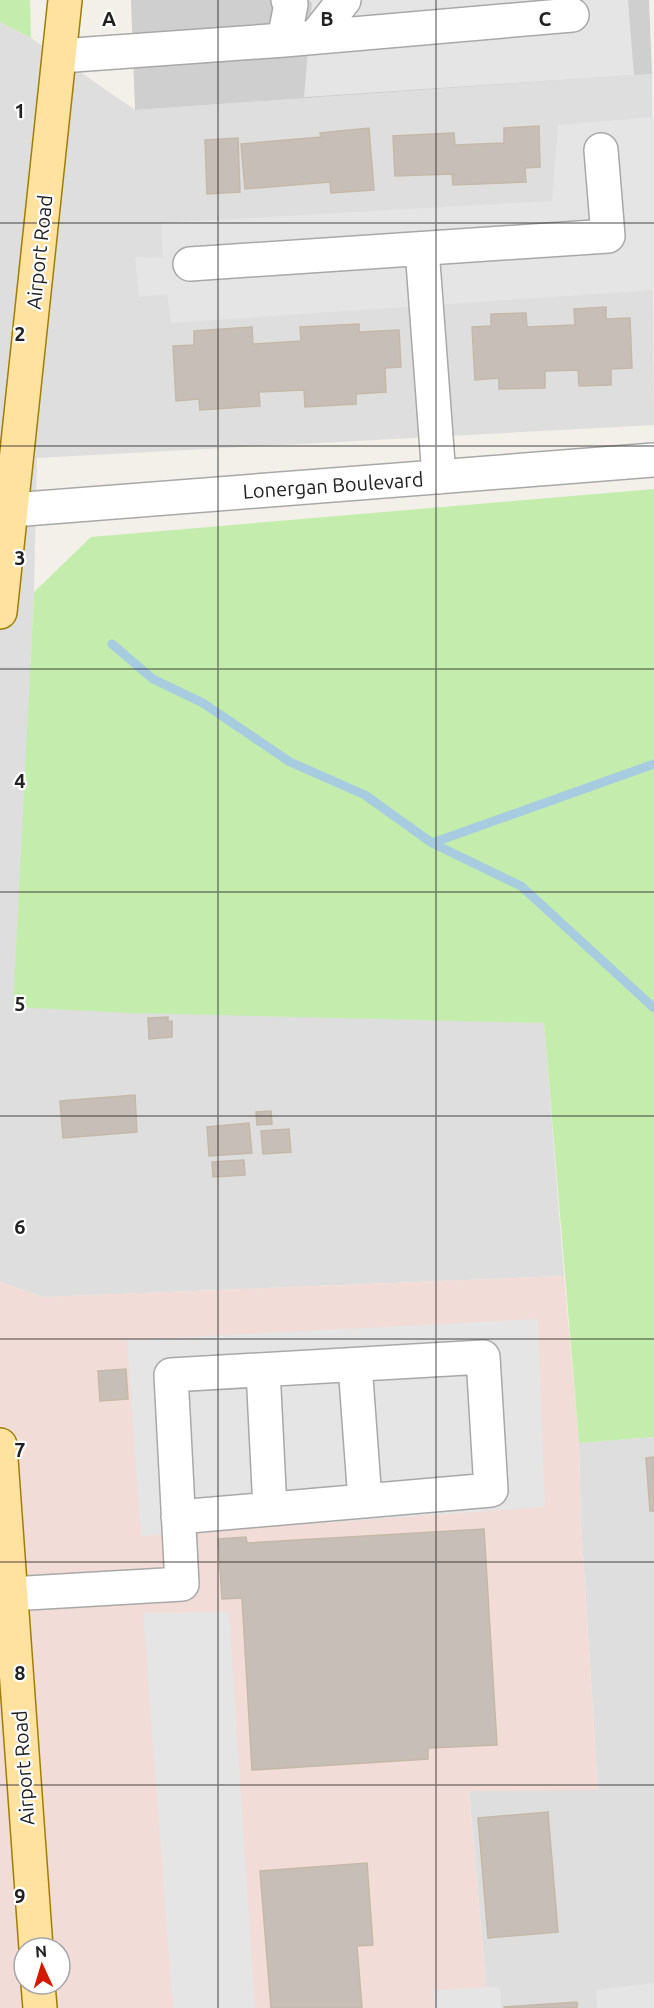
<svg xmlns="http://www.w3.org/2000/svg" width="654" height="2008" viewBox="0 0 654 2008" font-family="Ubuntu,sans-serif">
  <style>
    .residential { fill: #dfdede }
    .commercial { fill: #f2dcd7; fill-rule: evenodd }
    .religious { fill: #cfcfcf }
    .grass { fill: #c4edad }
    .parking { fill: #e5e5e5 }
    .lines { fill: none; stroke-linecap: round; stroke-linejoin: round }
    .stream { stroke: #a7cce0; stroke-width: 9 }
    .building { fill: #c7bfb7; stroke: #c4b8a9; stroke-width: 1.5 }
    .minor-casing { stroke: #a8a8a8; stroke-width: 36 }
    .major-casing { stroke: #9f7e00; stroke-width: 36 }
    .minor { stroke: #fff; stroke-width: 33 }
    .major { stroke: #ffe2a0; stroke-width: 33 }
    .grid { fill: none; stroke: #212121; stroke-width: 1.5; stroke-opacity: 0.55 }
    .labels { text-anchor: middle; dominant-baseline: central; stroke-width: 4.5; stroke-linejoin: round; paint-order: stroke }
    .street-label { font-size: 20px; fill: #212121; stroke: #fff }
    .grid-label { font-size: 20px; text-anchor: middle; font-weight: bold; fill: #212121; stroke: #fff; stroke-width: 4.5; stroke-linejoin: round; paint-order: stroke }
  </style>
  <rect width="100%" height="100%" fill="#f2f0e8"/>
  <!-- residential -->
  <path class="residential" d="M0,22L31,38L135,110L652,74L654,425L37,458L34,592L14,1007L544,1023L564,1276L43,1297L0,1282Z
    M654,1437V2008H488L469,1790H598L581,1524L579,1443Z"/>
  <!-- commercial -->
  <path class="commercial" d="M564,1276L579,1443L581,1524L598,1790L469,1791L488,2008H0V1282L43,1297ZM24,1948H60V1984H24Z"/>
  <!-- religious -->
  <path class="religious" d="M131,0H649L652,74L135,110Z"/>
  <!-- grass -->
  <path class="grass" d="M0,0H30L31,38L0,22Z
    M654,489V1437L579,1443L544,1023L129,1013L13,1007L34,592L91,537Z"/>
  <!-- parking -->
  <path class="parking" d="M309,0H628L634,75L304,97L312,3Z
    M654,117V290L171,323L167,294L139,297L135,257L163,258L161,223L552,201L558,125Z
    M538,1319L545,1507L141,1536L127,1340Z
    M229,1612L255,2008H173L143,1613Z
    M654,1983V2008H597L596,1990Z
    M500,1987L501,2008H434L433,1990Z"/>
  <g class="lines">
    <!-- stream -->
    <path class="stream" d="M112,644L153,679L203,703L290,762L365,795L432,843L521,886L654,1008
      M432,843L654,764"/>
  </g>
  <!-- building -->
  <path class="building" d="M539,126L540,167L525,168L526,182L453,185L452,174L395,176L393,136L454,133L455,145L504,143V128Z
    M369,128L374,190L331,193L330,182L245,189L241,144L321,137L320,133Z
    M238,138L240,192L207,194L205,140Z
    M606,307V319L630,318L632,368L611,369V385L579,386L578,370L545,371V388L499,389V378L475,380L472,327L491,326V314L526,313L527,327L575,325L574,309Z
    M359,324V332L399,330L401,367L385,368L386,392L356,394V404L305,407L304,390L259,392L260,406L200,410L199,399L176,401L173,346L194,345V331L252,327L253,344L301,341L300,327Z
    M168,1017V1022L172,1021V1037L149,1039L148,1018Z
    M135,1095L137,1132L63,1138L60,1101Z
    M271,1111L272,1124L257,1125L256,1112Z
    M249,1123L252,1153L209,1156L207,1127Z
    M289,1129L291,1152L263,1154L261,1131Z
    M244,1160L245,1175L213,1177L212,1162Z
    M126,1369L128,1399L100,1401L98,1371Z
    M654,1457V1511H650L646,1458Z
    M484,1529L497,1745L428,1748V1759L252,1770L242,1598L222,1599L218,1539L246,1537L247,1543Z
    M548,1812L558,1932L488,1938L478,1818Z
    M367,1863L373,1945L357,1946L362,2008H271L260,1871Z
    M577,2002V2008H504V2007Z"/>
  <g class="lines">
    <!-- minor casing -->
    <g class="minor-casing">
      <path id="minor" d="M315,37L344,0
        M284,40L572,15
        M60,56L284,40L291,4L288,0
        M422,249L439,477
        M190,264L608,236L601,150
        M12,510L654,460
        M355,1365L365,1501
        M263,1370L270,1509
        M10,1594L182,1584L171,1375L483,1357L491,1490L178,1517"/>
    </g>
    <!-- major casing -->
    <g class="major-casing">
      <path id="major" d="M0,612L65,0
        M0,1445L36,1948
        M38,1984L40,2008"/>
    </g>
    <!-- minor -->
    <use href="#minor" class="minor"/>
    <!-- major -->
    <use href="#major" class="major"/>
  </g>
  <!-- grid -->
  <path class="grid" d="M218,0V2008M436,0V2008M0,223H654M0,446H654M0,669H654M0,892H654M0,1116H654M0,1339H654M0,1562H654M0,1785H654"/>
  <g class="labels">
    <!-- street labels -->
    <g class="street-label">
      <text transform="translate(39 252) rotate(-84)">Airport Road</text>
      <text transform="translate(333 485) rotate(-4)">Lonergan Boulevard</text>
      <text transform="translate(23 1768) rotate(-94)">Airport Road</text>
    </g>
  </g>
  <g class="grid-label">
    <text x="109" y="26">A</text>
    <text x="327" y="26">B</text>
    <text x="545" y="26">C</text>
    <text x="20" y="118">1</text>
    <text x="20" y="341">2</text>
    <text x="20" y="565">3</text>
    <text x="20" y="788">4</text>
    <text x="20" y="1011">5</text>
    <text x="20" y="1234">6</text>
    <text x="20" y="1457">7</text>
    <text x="20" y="1680">8</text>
    <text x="20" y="1903">9</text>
  </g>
  <!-- north arrow -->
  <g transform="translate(42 1966) rotate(356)"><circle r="28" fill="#ffffff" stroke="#a6a6a6" stroke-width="1.5"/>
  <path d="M0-4.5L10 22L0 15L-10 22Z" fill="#d31a00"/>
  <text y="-9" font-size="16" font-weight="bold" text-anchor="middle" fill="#212121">N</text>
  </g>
</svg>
